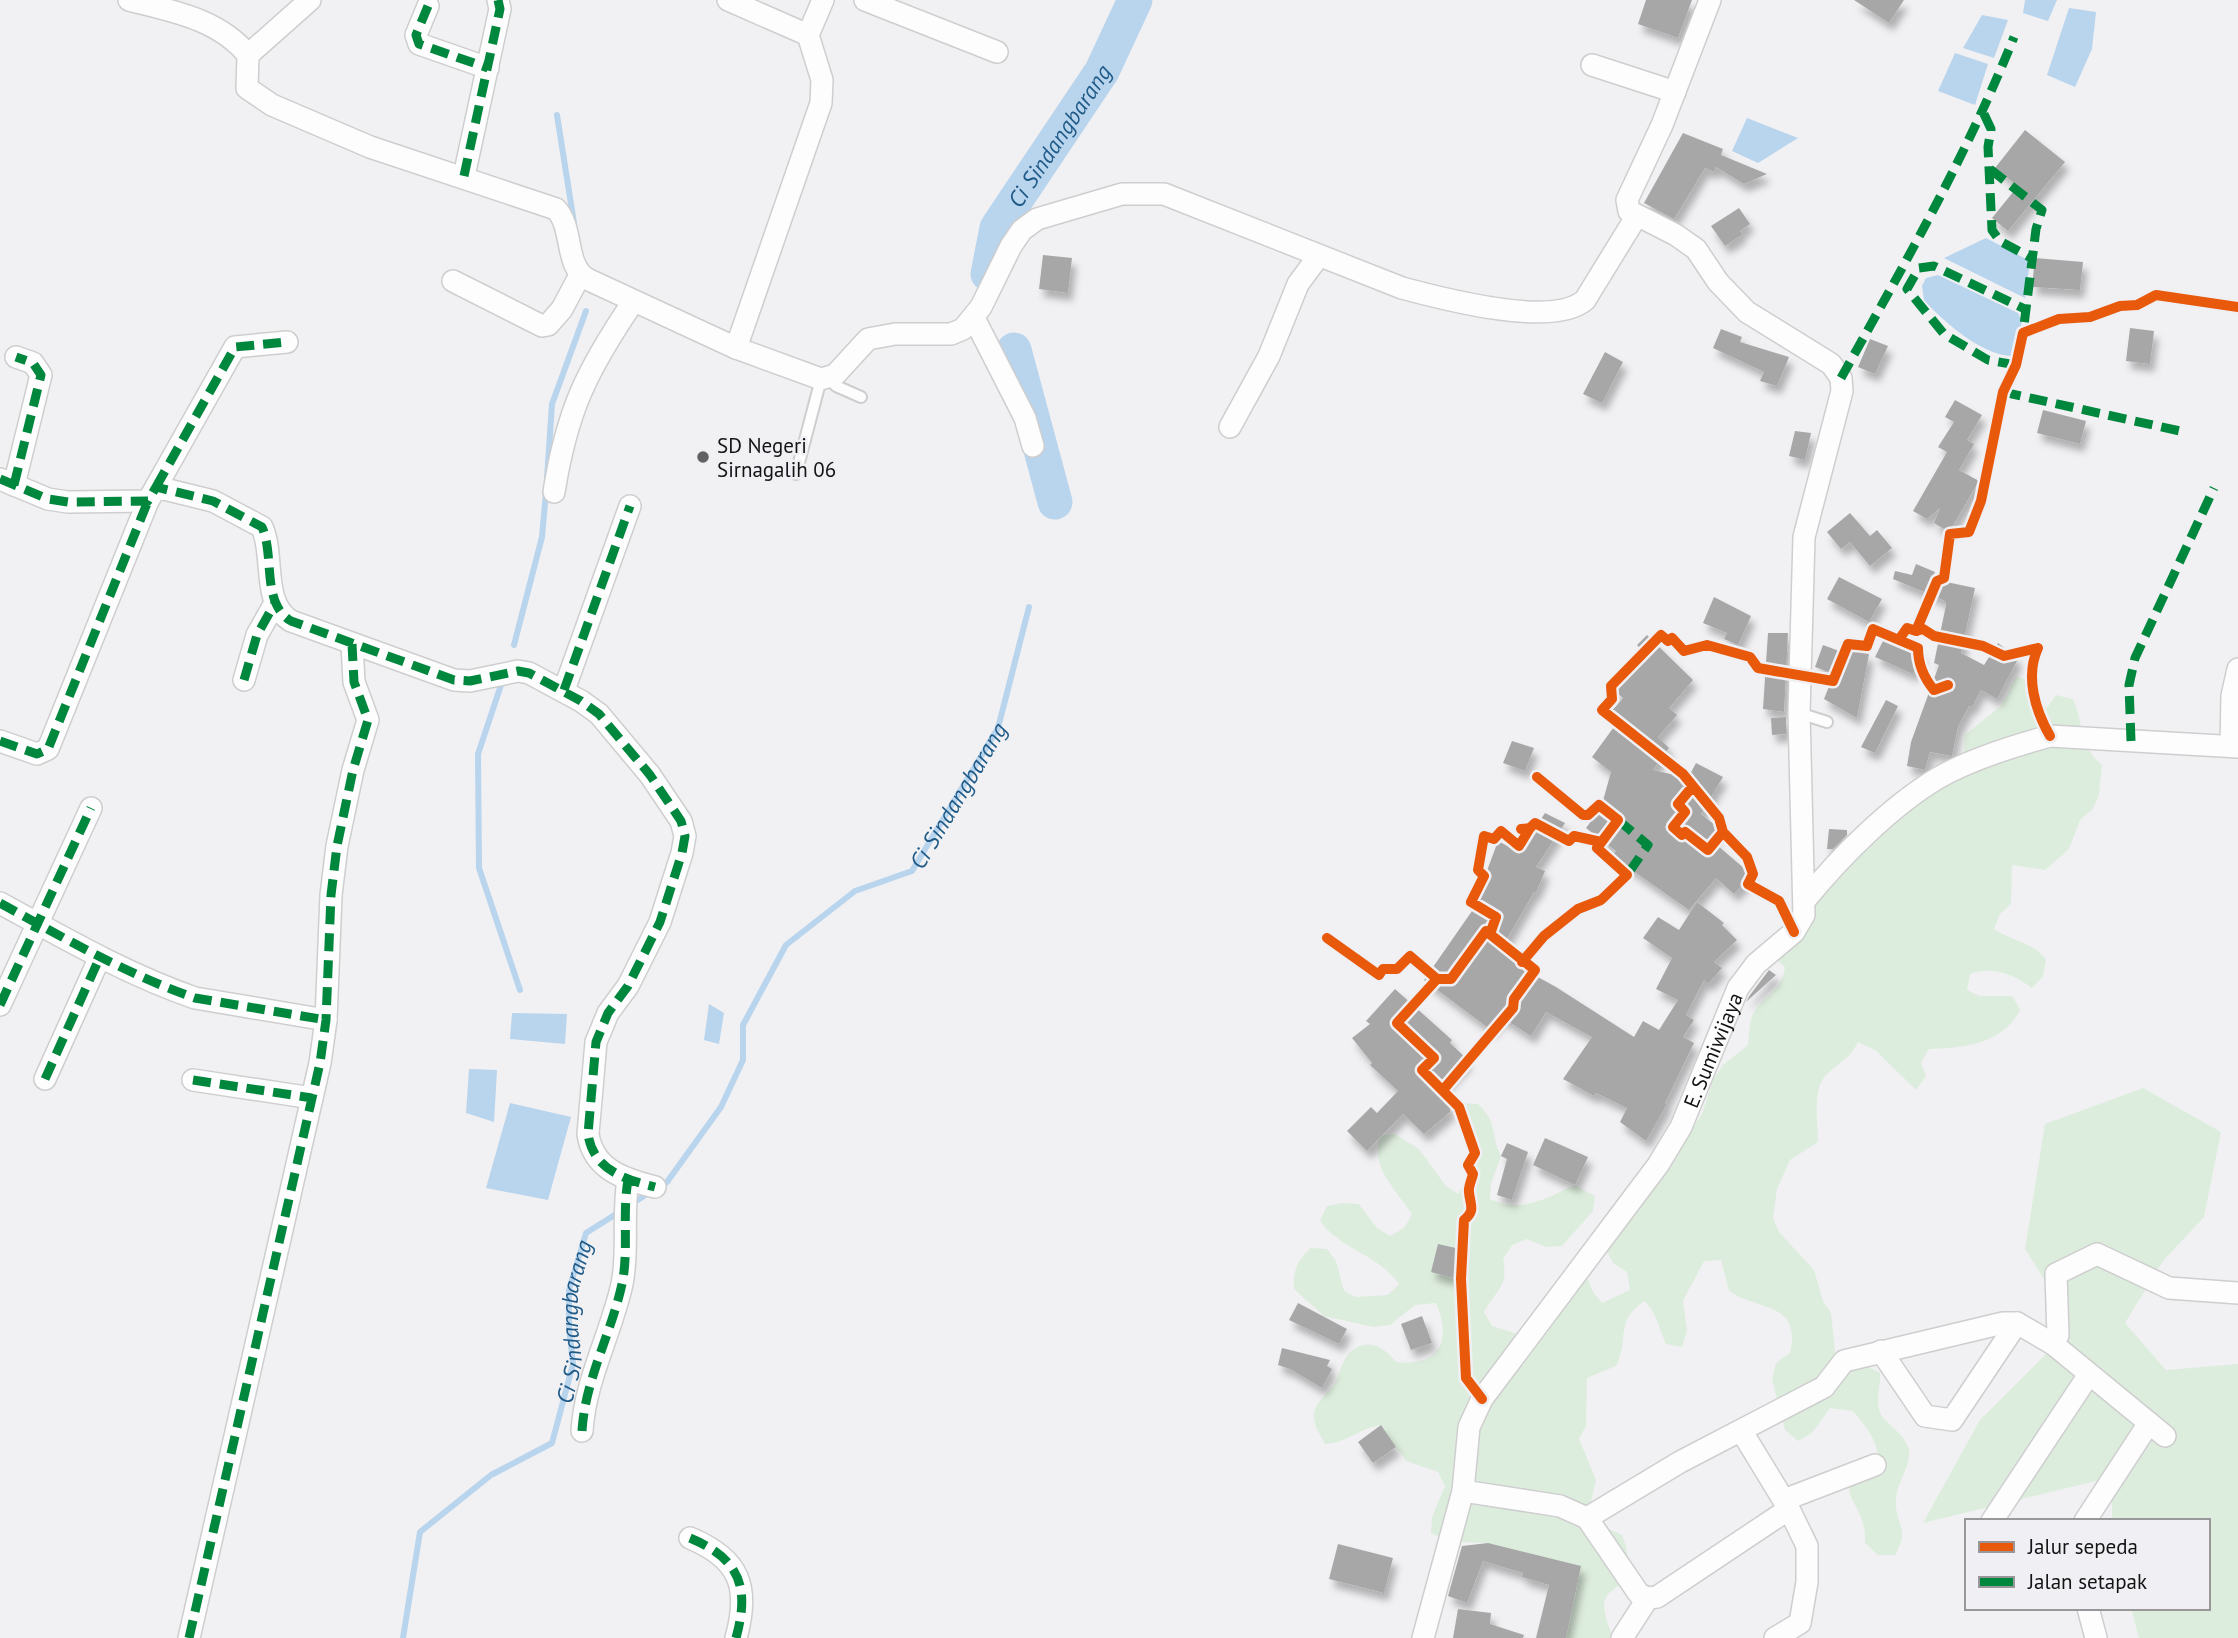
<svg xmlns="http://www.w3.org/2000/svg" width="2238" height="1638" viewBox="0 0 2238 1638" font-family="'PT Sans',sans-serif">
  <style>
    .green { fill: #ddeddd }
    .water { fill: #b9d4ed }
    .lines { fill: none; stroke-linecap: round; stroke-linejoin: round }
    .stream { stroke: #b9d4ed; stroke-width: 6 }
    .river { stroke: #b9d4ed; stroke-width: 35 }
    .building { fill: #a8a7a8; filter: url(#shadow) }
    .service-casing { stroke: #cececf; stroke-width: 14 }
    .minor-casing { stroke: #cececf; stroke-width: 24 }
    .service { stroke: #fdfdfd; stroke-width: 10 }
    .minor { stroke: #fdfdfd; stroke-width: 21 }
    .quiet { stroke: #00873e; stroke-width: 9; stroke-dasharray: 18 9; stroke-linecap: butt }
    .cycleway-casing { stroke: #f0f0f4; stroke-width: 15 }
    .cycleway { stroke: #e8590c; stroke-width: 10 }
    .poi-dot { fill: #616162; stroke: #f0f0f4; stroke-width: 2.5 }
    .labels { text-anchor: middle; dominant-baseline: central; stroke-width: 5; stroke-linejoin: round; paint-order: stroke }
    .poi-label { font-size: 21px; fill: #131314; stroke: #f0f0f4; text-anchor: start }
    .street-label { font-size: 21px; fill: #131314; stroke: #f0f0f4 }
    .water-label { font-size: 23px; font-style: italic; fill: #205b88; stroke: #f0f0f4 }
  </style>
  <defs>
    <filter id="shadow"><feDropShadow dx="4.5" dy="8" stdDeviation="3.5" flood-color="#0004"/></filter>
  </defs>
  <rect width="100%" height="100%" fill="#f1f1f3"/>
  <!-- green -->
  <path class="green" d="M2016,676L2034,682L2037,696L2047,708L2056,695L2073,699C2084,723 2079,747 2102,765L2099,795L2093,809L2080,820L2069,849L2045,870L2012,865L2011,904L2000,914L1994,929C2012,941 2032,942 2046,959L2043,976L2032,988C2012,974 1994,966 1970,974L1967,990L1980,996H2012L2020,1010C2003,1044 1964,1048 1929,1049L1921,1063L1926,1076L1916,1090L1875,1050L1858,1042C1851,1057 1840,1062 1828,1073C1811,1088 1818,1121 1818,1142L1790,1160L1777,1189L1773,1218L1779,1232L1814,1270L1823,1301L1831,1313L1836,1359L1865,1365L1880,1373C1881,1386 1874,1404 1882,1416C1891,1428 1905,1434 1909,1450C1911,1466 1897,1482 1896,1498C1894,1524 1911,1528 1895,1555H1878L1865,1543C1866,1511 1851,1509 1848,1483L1877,1469C1882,1445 1868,1429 1853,1411L1830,1408L1812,1433L1798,1441L1785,1430L1772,1379L1776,1363L1790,1353C1802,1301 1757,1311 1729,1291L1721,1260L1704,1261L1683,1301L1687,1331L1682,1347L1666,1344C1658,1327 1658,1314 1644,1301C1614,1322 1630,1338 1616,1366L1587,1378L1586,1426L1579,1439L1596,1480L1589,1510L1596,1523L1622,1535C1627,1548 1632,1566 1624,1579C1618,1589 1605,1591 1604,1605C1604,1615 1610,1629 1613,1638H1559L1556,1606L1577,1595L1568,1587L1487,1543L1461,1542L1460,1546L1431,1533L1432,1517L1445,1486L1438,1472L1406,1461L1381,1425C1360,1428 1347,1443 1325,1444C1320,1435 1313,1425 1314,1413C1316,1402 1326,1395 1333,1386C1339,1378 1340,1365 1347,1356C1363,1336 1383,1345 1396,1362C1440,1367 1452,1340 1436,1303L1415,1305L1390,1325L1373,1327L1324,1316L1294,1289C1293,1270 1297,1261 1311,1248L1327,1249L1336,1261L1344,1291L1356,1297L1388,1295L1399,1284C1378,1254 1341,1250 1320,1221L1327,1206L1343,1203L1359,1204L1377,1228L1390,1236L1404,1228L1412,1214C1395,1189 1370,1167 1380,1136L1395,1134L1419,1149L1446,1186L1458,1194C1483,1152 1487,1152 1459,1107L1463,1103L1478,1104C1498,1122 1490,1134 1501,1156L1491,1184L1490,1199C1522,1214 1546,1198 1575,1185L1595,1196L1593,1211L1562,1246L1546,1247L1527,1239L1512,1245L1503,1259C1509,1287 1496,1290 1484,1312L1492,1326C1522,1335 1532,1343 1557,1319L1558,1285L1582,1265L1593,1292L1602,1303L1630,1290L1627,1272L1613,1263L1605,1248L1680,1136L1693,1128L1702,1114L1713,1080L1723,1065L1748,1045C1749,1036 1749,1025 1752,1017C1761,994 1780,997 1785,967L1776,959L1794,932L1785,913C1816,892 1841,853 1876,840L1883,825L1963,768L1965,735L2002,705Z
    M2143,1088L2221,1132L2204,1217L2163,1261L2125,1323L2166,1370L2238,1364V1638H2139L2131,1608H2208V1521H2112V1477L1923,1523L1980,1420L2043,1357L2070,1320L2025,1249L2045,1124Z"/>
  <!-- water -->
  <path class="water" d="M2025,0H2057L2048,21L2023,13Z
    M2069,8L2096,12L2092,49L2075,87L2047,75Z
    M1982,15L2008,20L1994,58L1963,48Z
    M1955,53L1988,64L1975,105L1938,91Z
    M1747,118L1798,138L1758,163L1732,151Z
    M1986,238L2030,261L2025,298L1944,258Z
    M1938,275L2018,313L2022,322L2011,356C1980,354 1944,322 1924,300L1922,286L1926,278Z
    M709,1004L724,1013L719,1044L704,1040Z
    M512,1013L567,1014L565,1044L510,1039Z
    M469,1069L497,1070L494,1122L466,1113Z
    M510,1103L571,1117L548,1200L486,1188Z"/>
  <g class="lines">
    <!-- stream -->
    <g class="stream">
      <path d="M557,115L574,223"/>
      <path d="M547,478L552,404L586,311"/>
      <path d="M514,645L542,537L546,492"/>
      <path d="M503,679L478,754L479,868L520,990"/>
      <path id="s1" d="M659,1187L667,1182L721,1107L743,1060V1025L786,945L855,891L912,871L998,728L1029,607"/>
      <path d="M630,1205L650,1192"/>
      <path id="s2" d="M403,1638L420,1532L491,1475L552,1443L573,1364L569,1328V1290L586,1233L621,1211"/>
    </g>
    <!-- river -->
    <g class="river">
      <path id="s3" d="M988,274L997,228L1102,71L1135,0"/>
      <path d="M1014,350L1055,502"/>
    </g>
  </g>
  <!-- building -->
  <path class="building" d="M1646,0H1692L1678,38L1638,24Z
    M1854,0H1904L1889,23Z
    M2025,130L2065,162L2008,231L1992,218L2018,186L1995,168Z
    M1683,133L1723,149L1721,155L1767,174L1744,184L1716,167L1714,172L1705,168L1674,219L1644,203Z
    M1739,208L1750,224L1740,231L1743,234L1725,246L1711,226Z
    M1043,255L1072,258L1068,293L1039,289Z
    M2035,258L2083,262L2080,290L2032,287Z
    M2130,328L2154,331L2150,364L2126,361Z
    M1721,329L1742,337L1740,342L1789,357L1777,386L1760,381L1764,372L1713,348Z
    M1870,339L1888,346L1875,374L1858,367Z
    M1605,352L1623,362L1602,403L1583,394Z
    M1955,400L1982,415L1967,440L1974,444L1959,470L1979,481L1949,532L1934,523L1940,508L1927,519L1913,511L1947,452L1938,447L1954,422L1945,417Z
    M2043,410L2086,421L2080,444L2037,433Z
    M1795,431L1811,433L1805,460L1789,456Z
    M1850,513L1870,536L1877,530L1892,548L1870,566L1850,542L1841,549L1827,532Z
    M1916,564L1935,572L1932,579L1975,588L1961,653L1984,665L1998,643L2018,659L1997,699L1981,690L1972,707L1969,706L1958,727L1952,756L1930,752L1925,770L1907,766L1911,742L1939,665L1934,663L1946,605L1945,601L1893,579L1895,571L1912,575Z
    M1839,577L1882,599L1869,622L1827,599Z
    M1714,597L1751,616L1738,645L1724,639L1727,633L1703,623Z
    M1768,633H1788L1784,712L1763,709Z
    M1647,635L1693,680L1669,708L1677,715L1658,737L1669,748L1653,770L1688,778L1696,763L1723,777L1701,814L1720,829L1711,840L1752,875L1734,894L1716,878L1689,910L1612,856L1616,851L1586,828L1601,808L1611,772L1592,757L1619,720L1610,713L1623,698L1613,690L1647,656L1637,645Z
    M1885,637L1923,654L1913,674L1875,657Z
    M1823,645L1850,655L1851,650L1869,654L1857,718L1824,699L1834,674L1815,667Z
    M1886,700L1898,706L1875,753L1861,747Z
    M1786,717V734L1772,735L1771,718Z
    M1512,741L1534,748L1525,771L1503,763Z
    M1545,813L1565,823L1536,867L1545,871L1536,893L1534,892L1501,949L1534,978L1536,976L1556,987L1634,1037L1643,1021L1659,1030L1678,1000L1656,989L1672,958L1643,938L1658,917L1679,930L1697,902L1724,923L1722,925L1737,940L1714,962L1722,968L1708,984L1704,980L1686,1015L1694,1020L1683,1037L1694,1043L1665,1103L1667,1104L1646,1141L1620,1122L1627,1108L1596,1093L1594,1096L1563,1079L1592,1037L1546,1012L1531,1036L1501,1017L1491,1030L1424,980L1472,911L1498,841L1519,852Z
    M1829,829L1847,830V835L1833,849H1827Z
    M1769,970L1776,975L1746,1002L1750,995Z
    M1395,989L1452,1040L1450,1043L1468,1060L1438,1092L1450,1106V1112L1424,1134L1403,1114L1367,1151L1347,1131L1371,1107L1377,1113L1398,1091L1370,1065L1372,1063L1352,1038L1370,1024L1366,1021Z
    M1545,1138L1588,1157L1575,1185L1533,1165Z
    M1507,1143L1528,1152L1512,1200L1497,1195L1507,1159L1501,1156Z
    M1438,1244L1460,1249L1453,1278L1431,1272Z
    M1298,1303L1347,1329L1339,1344L1289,1320Z
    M1422,1316L1432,1343L1411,1350L1401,1324Z
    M1282,1348L1330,1360L1327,1366L1332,1369L1322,1388L1290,1369L1278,1365Z
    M1381,1425L1396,1447L1373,1463L1358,1442Z
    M1488,1543L1581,1566L1566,1638H1536L1549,1585L1522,1577L1523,1573L1483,1561L1467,1603L1448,1596L1462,1546Z
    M1338,1544L1393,1558L1384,1593L1329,1579Z
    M1458,1609L1491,1613L1490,1624L1524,1635L1523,1638H1453Z"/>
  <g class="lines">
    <!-- service casing -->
    <g class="service-casing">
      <path id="service" d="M828,378L836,386L861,397
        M796,474L821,379
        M1799,713L1827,722"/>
    </g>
    <!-- minor casing -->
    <g class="minor-casing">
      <g id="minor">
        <path d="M129,0C172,11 219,19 248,55L247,88L272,105L370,147L556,209C574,228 564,265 587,279L736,348L821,379L835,375L868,339L895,334H951L963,329L981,307L1011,246L1022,230L1037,219L1122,194H1164L1402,288C1443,299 1553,328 1585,300L1636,217"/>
        <path d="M728,0L808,35"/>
        <path d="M865,0L997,52"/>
        <path d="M428,6L416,35L419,44L488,68"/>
        <path d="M248,55L310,0"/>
        <path d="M1592,65L1675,92"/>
        <path d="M464,176L500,9L498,0"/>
        <path d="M453,281L542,326L548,325L562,309L580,275"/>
        <path d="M974,318L1025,418L1033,446"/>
        <path d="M736,348L821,103L822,80L808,35L823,0"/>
        <path d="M1230,427L1269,356L1298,284L1318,257"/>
        <path d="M0,479L48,499L68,502L148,501L156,487L213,501L262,527C275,556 261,603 291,621L454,680L470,681L518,671L529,673L581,701L599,714L650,775L681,821L685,836L682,853L660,922L628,986L608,1013L596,1042L588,1134C593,1169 623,1179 655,1187"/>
        <path d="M14,485L41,375L33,363L16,357"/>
        <path d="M156,487L235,347L287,342"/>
        <path d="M554,492C567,410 587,370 633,302"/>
        <path d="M244,680L257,635L275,603"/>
        <path d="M564,690L630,506"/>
        <path d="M0,741L37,754L48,749L148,501"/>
        <path d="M2231,746L2232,696L2238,669"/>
        <path d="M1806,899C1840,857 1891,806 1938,778C1971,759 2013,746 2050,736L2238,747"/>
        <path d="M0,903C64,938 126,974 195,998L326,1020"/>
        <path d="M0,1005L91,808"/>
        <path d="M45,1079L99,959"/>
        <path d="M193,1080L312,1098"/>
        <path d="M2053,1344L2058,1335L2056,1274L2097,1254L2169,1288L2238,1293"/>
        <path d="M1881,1351L1925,1416L1952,1420L2017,1323"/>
        <path d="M582,1431C585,1380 611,1334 622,1284C629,1250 622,1215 628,1180"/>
        <path d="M1463,1491L1560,1506L1587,1518L1680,1462L1824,1387L1844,1361L2003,1323H2017L2053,1344L2165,1436"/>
        <path d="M1784,1500L1875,1465"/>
        <path d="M1587,1518L1639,1594L1648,1598L1657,1597L1789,1509L1742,1432"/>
        <path d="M1992,1521L2088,1376"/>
        <path d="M2085,1521L2149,1423"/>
        <path d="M690,1538C740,1559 750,1587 736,1638"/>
        <path d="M2088,1608L2096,1638"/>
        <path d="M189,1638L320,1063L326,1020L331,895L337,846L353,770L368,720L354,682L352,644"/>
        <path id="s4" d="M1423,1638L1463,1491L1469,1427L1482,1399L1658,1165L1681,1127L1738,988L1756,964L1794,932L1804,915L1799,713L1804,537L1842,391L1841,378L1831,364L1747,312L1718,282L1696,249L1676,235L1629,211L1627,200L1662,125L1710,0"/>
        <path d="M1622,1638L1648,1598"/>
        <path d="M1775,1638L1800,1623L1807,1582V1546L1789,1509"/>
      </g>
    </g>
    <!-- service -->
    <use href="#service" class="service"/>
    <!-- minor -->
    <use href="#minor" class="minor"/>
    <!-- quiet -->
    <path class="quiet" d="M428,6L416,35L419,44L488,68
      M1984,114L1991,129L1988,147L1992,230L2000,241L2033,259
      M1990,169L2042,210L2036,229L2023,333
      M464,176L500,9L498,0
      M2016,365L1988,360L1944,334L1907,289L1919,268L1934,266L2027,310
      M1841,378C1904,265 1966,157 2014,37
      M2003,392L2180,431
      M0,479L48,499L68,502L148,501L156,487L213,501L262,527C275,556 261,603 291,621L454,680L470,681L518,671L529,673L581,701L599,714L650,775L681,821L685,836L682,853L660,922L628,986L608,1013L596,1042L588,1134C593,1169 623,1179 655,1187
      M14,485L41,375L33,363L16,357
      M156,487L235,347L287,342
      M244,680L257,635L275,603
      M564,690L630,506
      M0,741L37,754L48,749L148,501
      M2131,741L2129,685L2135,658L2214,488
      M1618,820L1648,845L1627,875
      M0,903C64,938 126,974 195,998L326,1020
      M0,1005L91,808
      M45,1079L99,959
      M193,1080L312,1098
      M582,1431C585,1380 611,1334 622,1284C629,1250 622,1215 628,1180
      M690,1538C740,1559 750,1587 736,1638
      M189,1638L320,1063L326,1020L331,895L337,846L353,770L368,720L354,682L352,644"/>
    <!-- cycleway casing -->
    <g class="cycleway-casing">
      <path id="cycleway" d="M1916,631L1923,629L1934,636L1983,646L2004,656L2038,648
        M1900,638L1907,628L1916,631L1937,581L1944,578L1950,534L1969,532L1981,501L2003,392L2016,365L2023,333L2059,319L2090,317L2120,306L2137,305L2156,295L2238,307
        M2038,648C2025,676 2035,710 2050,736
        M1693,786L1678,804L1685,812L1673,827L1682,835L1685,832L1708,850L1723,832
        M1521,829L1530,828L1535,823L1569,841L1574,836L1601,842
        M1794,932L1779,901L1748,884L1753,874L1747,857L1723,832L1719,818L1683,774L1602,710L1612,699L1611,686L1661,635L1668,641L1672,638L1684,651L1707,645L1750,657L1758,668L1833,681L1848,644L1867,646L1873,629L1918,648C1918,663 1924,678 1934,690L1948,685
        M1490,934L1496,917L1471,902L1484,876L1478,870L1484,836L1494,839L1501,831L1519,846L1530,828
        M1327,938L1379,975L1383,969H1397L1410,956L1437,979L1397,1023L1434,1058L1422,1070L1459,1107L1475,1153L1468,1165L1473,1174C1472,1179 1468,1187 1469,1192C1470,1205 1476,1210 1464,1220L1461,1279L1466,1378L1482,1399
        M1522,962L1544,936L1578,909L1601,900L1627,875L1597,848L1618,820L1599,805L1588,815H1583L1537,777
        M1437,979H1451L1486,931L1535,970L1514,999L1513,1008L1443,1090"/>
    </g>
    <!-- cycleway -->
    <use href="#cycleway" class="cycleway"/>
  </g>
  <!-- markers -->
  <circle class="poi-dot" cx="703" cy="457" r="7"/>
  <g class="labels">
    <!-- poi labels -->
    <g class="poi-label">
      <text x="717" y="445">SD Negeri<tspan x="717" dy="24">Sirnagalih 06</tspan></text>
    </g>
    <!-- street labels -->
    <g class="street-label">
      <text stroke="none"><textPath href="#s4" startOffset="668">E. Sumiwijaya</textPath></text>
    </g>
    <!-- water labels -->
    <g class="water-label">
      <text stroke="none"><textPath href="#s3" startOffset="158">Ci Sindangbarang</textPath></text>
      <text stroke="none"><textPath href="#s1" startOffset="516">Ci Sindangbarang</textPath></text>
      <text stroke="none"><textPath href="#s2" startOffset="392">Ci Sindangbarang</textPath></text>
    </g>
  </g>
  <!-- legend -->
  <rect x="1965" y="1519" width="245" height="91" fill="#f0f0f4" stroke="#98989a" stroke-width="2"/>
  <rect x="1979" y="1542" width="35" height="10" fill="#e8590c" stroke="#98989a" stroke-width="2"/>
  <text x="2028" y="1554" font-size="21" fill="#131314">Jalur sepeda</text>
  <rect x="1979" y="1577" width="35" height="10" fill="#00873e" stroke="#98989a" stroke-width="2"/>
  <text x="2028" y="1589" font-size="21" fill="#131314">Jalan setapak</text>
</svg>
